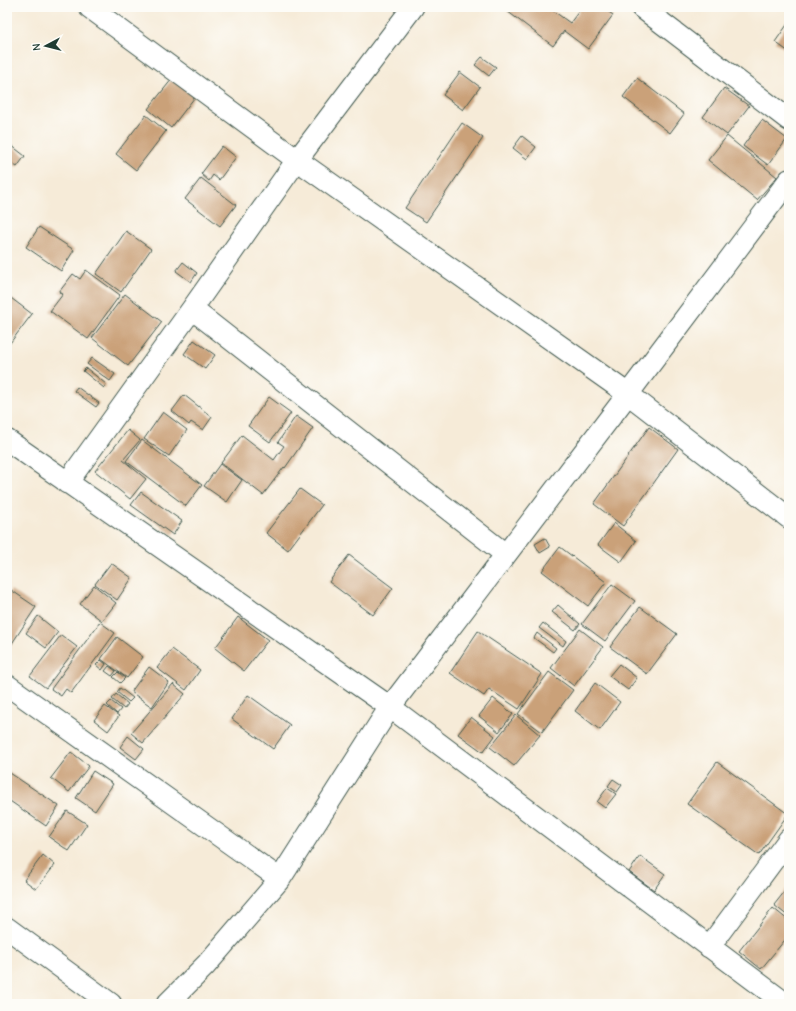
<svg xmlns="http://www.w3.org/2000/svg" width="796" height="1011" viewBox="0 0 796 1011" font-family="'Comic Neue',sans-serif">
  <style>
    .building { fill: #caa179 }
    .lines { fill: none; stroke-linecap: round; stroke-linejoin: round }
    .minor-casing { stroke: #3f574d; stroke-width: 23 }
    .minor { stroke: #fff; stroke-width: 21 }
  </style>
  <rect width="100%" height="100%" fill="#fdfcf7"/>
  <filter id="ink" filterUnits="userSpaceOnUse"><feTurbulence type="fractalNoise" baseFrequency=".025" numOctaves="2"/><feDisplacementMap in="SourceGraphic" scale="8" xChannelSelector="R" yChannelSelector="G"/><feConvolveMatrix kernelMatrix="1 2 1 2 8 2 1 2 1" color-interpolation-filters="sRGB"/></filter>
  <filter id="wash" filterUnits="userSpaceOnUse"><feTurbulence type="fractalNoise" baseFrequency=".012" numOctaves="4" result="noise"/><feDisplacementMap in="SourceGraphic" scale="16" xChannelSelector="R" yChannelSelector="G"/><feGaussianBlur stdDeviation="0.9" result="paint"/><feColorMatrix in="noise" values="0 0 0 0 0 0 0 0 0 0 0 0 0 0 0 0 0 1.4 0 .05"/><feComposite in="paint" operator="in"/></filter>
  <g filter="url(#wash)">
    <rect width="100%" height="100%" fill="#f6ebd8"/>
    <g id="blocks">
      <!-- building -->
      <path class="building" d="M510,7H548L570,23L582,7H602L613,15L588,49L564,31L553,46L507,11Z
        M789,22V52L775,42Z
        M482,57L496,67L489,76L475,65Z
        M460,72L480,87L463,110L443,95Z
        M176,74L198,93L171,128L148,109Z
        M637,78L684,114L670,133L623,97Z
        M724,88L749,106L727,135L703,117Z
        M146,115L166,131L136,170L116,154Z
        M762,120L787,139L768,165L743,146Z
        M462,123L483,138L426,222L405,208Z
        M522,136L536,147L527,159L513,148Z
        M727,136L777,177L757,200L708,160Z
        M7,142L25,156L17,167L7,160Z
        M222,146L236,157L219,180L213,175L209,181L201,174Z
        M201,178L236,205L220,226L185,199Z
        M39,227L74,250L61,271L26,247Z
        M126,231L151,249L121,292L96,274Z
        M183,262L197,273L191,282L176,271Z
        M86,270L120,295L88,339L50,311L63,294L59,292L73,274L80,279Z
        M125,294L162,322L128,366L92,338Z
        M7,295L32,314L7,347Z
        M194,340L215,355L205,369L184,354Z
        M92,358L115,374L110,381L87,364Z
        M86,368L106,384L104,388L83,371Z
        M77,387L99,403L96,407L74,391Z
        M184,395L212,417L203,430L191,422L189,425L172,411Z
        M269,397L291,413L270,442L248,426Z
        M163,412L187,430L169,456L144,439Z
        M296,416L313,428L285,468L284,467L263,495L221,463L242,435L274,460L284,446L278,442Z
        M649,427L678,449L623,526L594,504Z
        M128,430L140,440L123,460L146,479L130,499L95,471Z
        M142,440L202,485L186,506L126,461Z
        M220,464L242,480L227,502L204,486Z
        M300,489L322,505L288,550L266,533Z
        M141,492L182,521L173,535L131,505Z
        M614,523L636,541L621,562L598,545Z
        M545,538L550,547L540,553L535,544Z
        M560,547L606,582L588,606L542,571Z
        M349,555L393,588L373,615L329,582Z
        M111,563L132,578L117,600L95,584Z
        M612,584L635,601L605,641L582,624Z
        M94,585L116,603L102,621L80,604Z
        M11,590L36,607L7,651V597Z
        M558,605L580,624L575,630L552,612Z
        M640,607L677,634L647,674L610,647Z
        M38,616L58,632L46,648L26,633Z
        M238,617L268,640L244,671L215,648Z
        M100,622L115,633L71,693L66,689L61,696L51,689Z
        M543,623L566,641L563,646L539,628Z
        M580,629L603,647L574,686L551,668Z
        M478,631L542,674L519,709L489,689L484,696L450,673Z
        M537,633L556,648L553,652L534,638Z
        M61,635L77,647L46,688L30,676Z
        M117,637L143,657L127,678L101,659Z
        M172,649L200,670L186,690L157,668Z
        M101,660L106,664L102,670L96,665Z
        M619,664L637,678L628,690L609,676Z
        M109,666L116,671L112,676L105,671Z
        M149,667L169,682L152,707L131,692Z
        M118,672L125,678L120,683L113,677Z
        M549,672L573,690L542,732L518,714Z
        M595,683L620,702L600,730L575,711Z
        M173,684L185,694L143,743L131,733Z
        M120,688L133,698L129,702L117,692Z
        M116,694L128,704L124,709L112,699Z
        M248,695L290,725L273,749L232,719Z
        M493,698L513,714L499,732L479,716Z
        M111,701L121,709L117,714L107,705Z
        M105,706L119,716L108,731L94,720Z
        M516,715L540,735L514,766L490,747Z
        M471,717L495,736L483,752L458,734Z
        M128,736L144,749L136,759L120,747Z
        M71,752L89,766L69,792L51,778Z
        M717,762L788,814L759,855L687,804Z
        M7,771L59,806L46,826L7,799Z
        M93,771L113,784L95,811L76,798Z
        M613,779L622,785L617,792L608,786Z
        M607,788L616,794L605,808L597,802Z
        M67,811L87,824L69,851L49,837Z
        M43,855L55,865L36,889L24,880Z
        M640,856L665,874L654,890L629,872Z
        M789,886V917L774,905Z
        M773,908L789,921V935L761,969L739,951Z"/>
    </g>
  </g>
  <g filter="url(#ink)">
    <use href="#blocks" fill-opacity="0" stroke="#3f574d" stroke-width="1"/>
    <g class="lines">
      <!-- minor casing -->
      <g class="minor-casing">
        <path id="minor" d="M89,7L297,160L628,394L789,518
          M641,7L789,120
          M192,309L505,554
          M7,440L390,707L786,1004
          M67,483L192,309L297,160L413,7
          M7,685L280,879
          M7,928L111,1004
          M709,947L789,839
          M167,1004L206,965L280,879L390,707L628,394L789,180"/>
      </g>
      <!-- minor -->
      <use href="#minor" class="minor"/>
    </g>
  </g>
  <!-- margin -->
  <rect width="796" height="1011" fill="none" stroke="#fdfcf7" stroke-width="24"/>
  <!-- north arrow -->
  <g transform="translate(46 46) rotate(263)" stroke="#fdfcf7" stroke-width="3" paint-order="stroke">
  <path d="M0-3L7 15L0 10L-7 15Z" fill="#1f3d34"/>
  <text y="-6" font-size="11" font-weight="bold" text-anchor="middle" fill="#1f3d34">N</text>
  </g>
</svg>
